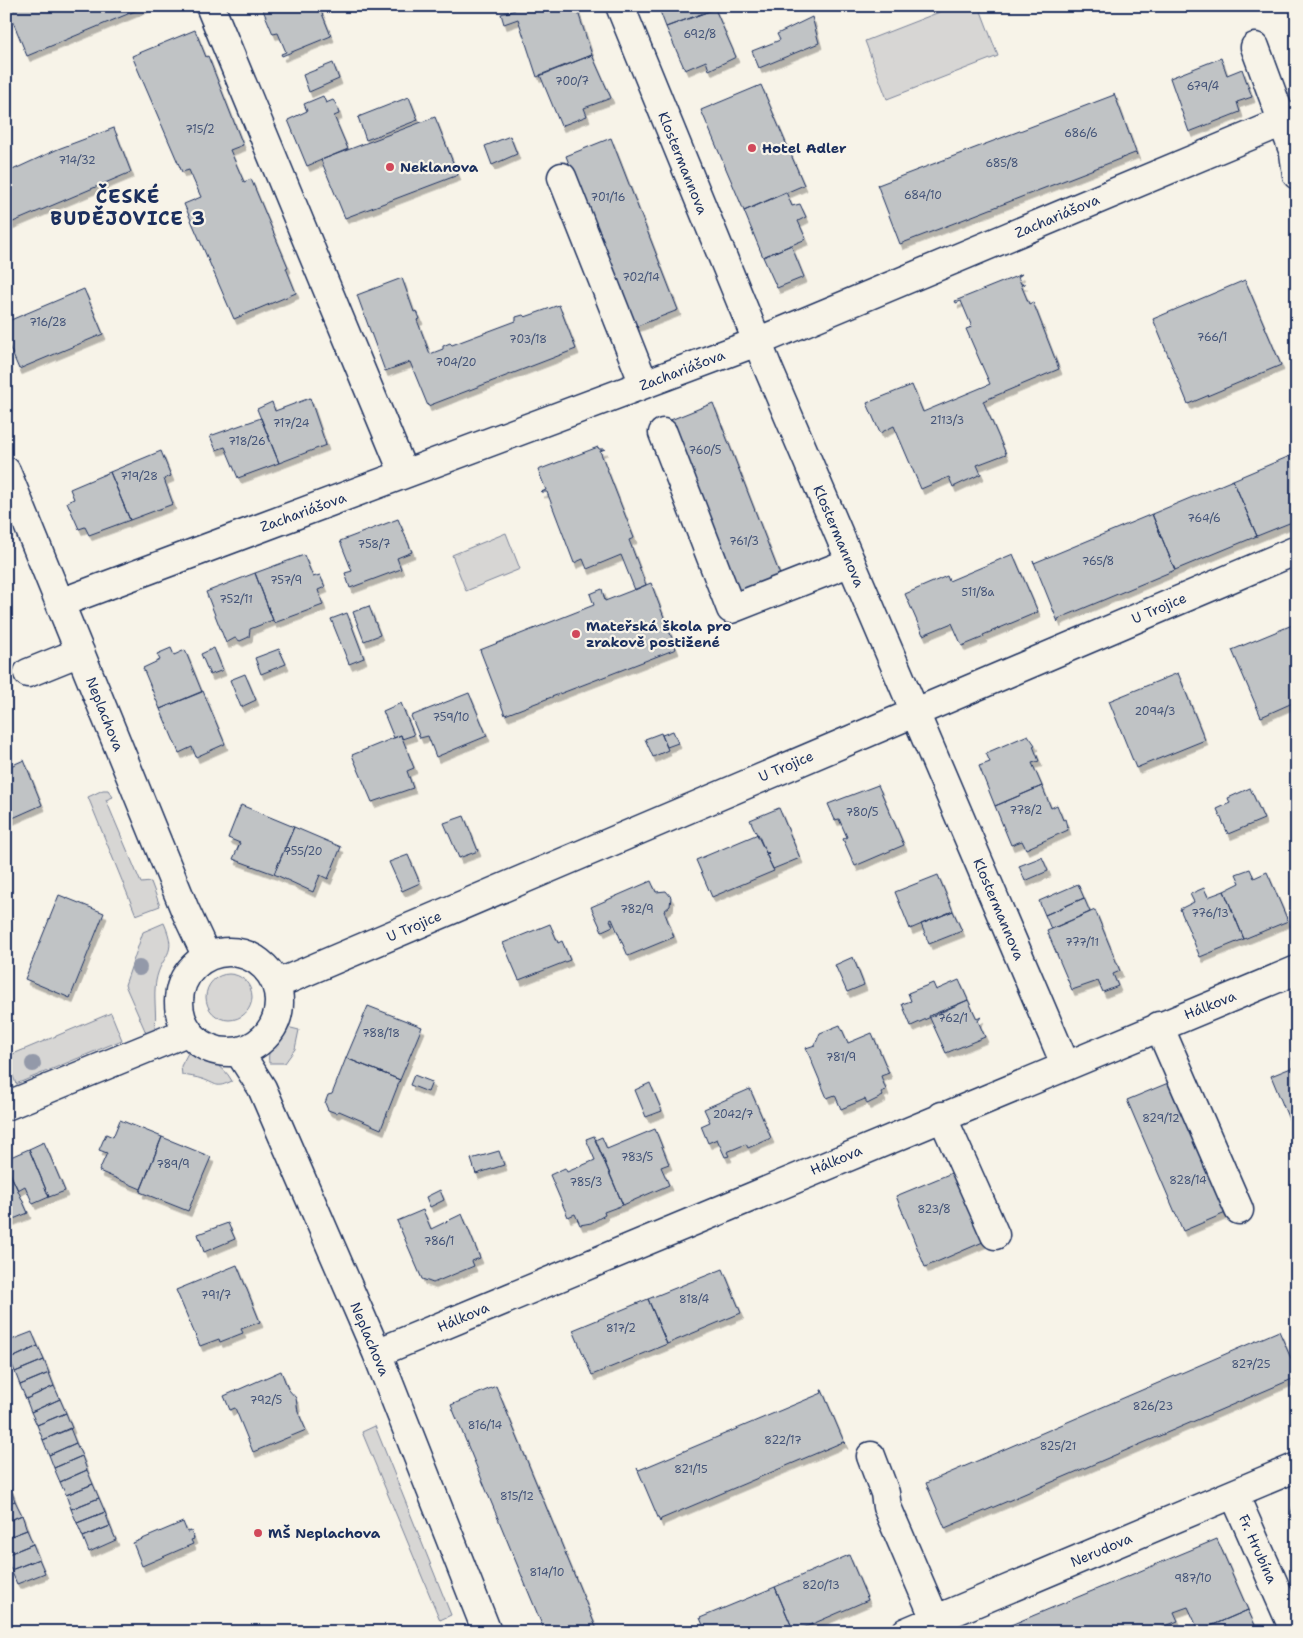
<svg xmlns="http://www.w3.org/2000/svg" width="1303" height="1638" viewBox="0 0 1303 1638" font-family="'Shantell Sans',sans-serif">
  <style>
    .green { fill: #d7d6d4; stroke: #798299 }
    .building { fill: #c0c3c5; stroke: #1b2f5e; filter: url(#shadow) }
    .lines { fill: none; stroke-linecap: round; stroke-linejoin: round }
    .minor-casing { stroke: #1b2f5e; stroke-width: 31 }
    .minor { stroke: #f7f3e8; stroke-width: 28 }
    .tree { fill: #9399a9 }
    .poi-dot { fill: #d1495b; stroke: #f7f3e8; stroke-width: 2 }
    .labels { text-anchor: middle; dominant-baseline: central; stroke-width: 4.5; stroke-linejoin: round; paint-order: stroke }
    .number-label { font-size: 11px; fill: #445478 }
    .poi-label { font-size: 14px; font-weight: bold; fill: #1b2f5e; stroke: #f7f3e8; text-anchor: start }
    .street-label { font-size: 14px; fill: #1b2f5e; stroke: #f7f3e8 }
    .district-label { font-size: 19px; font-weight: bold; letter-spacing: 1px; fill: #1b2f5e; stroke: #f7f3e8 }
  </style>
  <defs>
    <filter id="shadow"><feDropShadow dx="3" dy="5.5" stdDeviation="0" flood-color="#0004"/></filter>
  </defs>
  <rect width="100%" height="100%" fill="#f7f3e8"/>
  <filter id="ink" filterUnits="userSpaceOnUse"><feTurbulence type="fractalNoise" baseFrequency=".02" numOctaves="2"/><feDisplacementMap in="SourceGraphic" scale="10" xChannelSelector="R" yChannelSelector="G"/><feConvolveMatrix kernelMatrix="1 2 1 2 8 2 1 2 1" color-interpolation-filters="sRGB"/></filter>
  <g filter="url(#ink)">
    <!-- green -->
    <path class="green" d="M955,6H979L998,56L887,99L865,41Z
      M506,533L520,569L466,591L452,555Z
      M103,790H108L113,797L106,800L141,883L151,882L160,906L136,915L88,797Z
      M164,923C179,957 161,953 156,981C153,997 157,1013 155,1029L147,1035L125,985L143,932Z
      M206 997a23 23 0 1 1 46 0a23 23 0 1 1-46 0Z
      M111,1013L122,1040L16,1084L6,1057Z
      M287,1027L299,1030L295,1049L285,1063H269C267,1050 273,1032 287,1027Z
      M188,1053C206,1057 223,1064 232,1081C215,1089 218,1084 202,1079C196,1077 189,1076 182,1075L181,1066Z
      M375,1426L451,1615L440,1620L362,1432Z"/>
    <!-- building -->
    <path class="building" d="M21,6H147L27,56L9,12Z
      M273,6H319L331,36L282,56L281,54L286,52L278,33L273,34L263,10Z
      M514,6H576L592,55L537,77L518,19L504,24L501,14L515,10Z
      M658,6H714L715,9L666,27Z
      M715,9L736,57L709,70L706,61L685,70L666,27Z
      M812,17L819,43L759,68L752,51L780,40L777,34Z
      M195,30L206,57L208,56L243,145L230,150L244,182L251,179L288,267L286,268L296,293L234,319L184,204L201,197L189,170L182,172L132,56Z
      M592,55L611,98L584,108L587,116L561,126L540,75Z
      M1221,58L1227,75L1242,69L1252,97L1237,102L1240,112L1189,132L1170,78Z
      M333,63L339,79L309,92L303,75Z
      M761,85L804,185L744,211L701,110Z
      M1114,93L1137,155L1135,153L900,244L877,184L878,185L1114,95Z
      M323,96L326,103L333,100L336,104L339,114L334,116L348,149L307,166L288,120L307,111L304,104Z
      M409,97L418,120L366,140L358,117Z
      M435,117L458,175L345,218L321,160Z
      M114,128L131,172L6,225V173L58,149Z
      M510,136L517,154L492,165L485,146Z
      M611,138L678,310L632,328L566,156Z
      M786,192L792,206L800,204L806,217L798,221L806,239L763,257L744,211Z
      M791,245L804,277L777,288L763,257Z
      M1022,274L1018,277L1021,284H1025L1021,285L1029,304L1033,302L1059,369L983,401L1006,454L977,465L981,474L953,487L949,477L921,489L894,426L880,433L867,403L912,385L923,412L990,384L966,329L972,327L961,301L956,303L955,301Z
      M402,278L414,312L417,311L420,319L417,320L430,354L443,349V346L450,343L452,345L516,321V317L523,315L525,317L559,305L576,349L428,406L410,362L385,371L357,295Z
      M1245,280L1281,365L1188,404L1153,319Z
      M84,289L103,334L19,369L6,339V322Z
      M310,398L326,445L279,463L257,409L272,402L275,411Z
      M713,403L780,575L734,593L668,421Z
      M261,418L279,463L238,478L225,447L216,450L210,436Z
      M598,447L599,449H605L600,451L634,538L629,540L646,585L635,590L621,555L587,569L583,559L574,563L547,492H541L546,490L538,470Z
      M161,451L171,476L164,479L173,504L130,520L110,472Z
      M1297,453V520L1257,536L1233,480Z
      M110,472L130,520L89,535L85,527L79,529L67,502L74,499L70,489Z
      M1233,480L1257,536L1175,570L1152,514Z
      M1152,514L1175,570L1058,619V622L1033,560L1034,563Z
      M398,519L412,552L397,558L401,569L350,588L345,573L352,571L340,541Z
      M1013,554L1038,612L983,635L984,637L962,646L952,623L923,635L905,594L947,576L949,581Z
      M304,555L313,577L320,575L325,587L318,590L323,605L274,623L255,573Z
      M255,573L273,620L250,629L249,637L240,641L235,638L226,643L206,592Z
      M651,583L676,649L505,715L480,650L594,605L590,594L602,589L605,601Z
      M369,606L380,635L364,641L353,612Z
      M347,613L364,658L349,664L331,619Z
      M1297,623V701L1261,717L1232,650Z
      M171,648L174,655L185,650L202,692L160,709L143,668L160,660L157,654Z
      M214,648L223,670L210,675L201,654Z
      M279,649L286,664L261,674L255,658Z
      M1178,673L1205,740L1136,768L1109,701Z
      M245,674L256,700L241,707L230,680Z
      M203,691L225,744L196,757L192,747L179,753L160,709Z
      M469,693L487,736L436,757L428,736L420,738L411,716Z
      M401,703L414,735L402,739L401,735L394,738L383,711Z
      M673,731L678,743L667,747L662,735Z
      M661,733L668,750L653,757L645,739Z
      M401,735L414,768L407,771L413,788L372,802L352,755Z
      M1028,735L1035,745L1033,746L1039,761L1032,763L1042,786L995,806L979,766L990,762L986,753Z
      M24,760L42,805L6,821V768Z
      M878,785L904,845L855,866L843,839L847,837L839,819L835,820L828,804Z
      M1042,786L1051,808L1057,805L1063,820L1065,819L1068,830L1026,849L1022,841L1011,845L995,806Z
      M1250,788L1264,819L1228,834L1217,809L1230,803L1228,798Z
      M241,805L294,827L274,874L233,859L240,843L228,838Z
      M779,808L800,858L773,869L766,854L769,853H766L750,820Z
      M464,816L478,851L459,858L444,823Z
      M294,827L341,847L328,879L320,875L313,892L274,874Z
      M758,834L766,853H769L766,854L774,871L712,897L696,860Z
      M408,855L420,883L402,891L389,862Z
      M1042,857L1048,871L1025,881L1019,866Z
      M1250,869L1254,878L1267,872L1288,921L1244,939L1224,891L1240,883L1236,874Z
      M938,875L953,911L910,929L895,892Z
      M651,881L656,892L666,891L671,897L670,906L664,911L674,937L628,956L612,919L610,920L613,926L602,931L591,907Z
      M1078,884L1084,898L1045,915L1039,901Z
      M1204,888L1208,897L1224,891L1244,939L1200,957L1180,909L1194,902L1190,894Z
      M59,895L104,913L70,998L25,979Z
      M1084,898L1090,912L1051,929L1045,915Z
      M1095,910L1120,971L1113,974L1118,986L1103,992L1098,981L1072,990L1047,931Z
      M953,911L962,931L929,944L921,924Z
      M550,924L558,943L562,941L570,960L519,980L503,943Z
      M853,957L864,985L847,992L835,965Z
      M959,980L968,1000L911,1026L902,1004L911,1001L908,993L933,983L936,990Z
      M968,1000L977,1019L981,1017L978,1021L985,1037L946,1053L929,1016Z
      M368,1006L422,1027L400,1080L346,1058Z
      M840,1025L848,1043L872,1033L889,1073L881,1076L886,1090L881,1092L883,1096L867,1104L865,1099L841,1109L835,1095L827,1098L806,1048L815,1045L820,1033Z
      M1297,1057V1119L1290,1122L1271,1076L1296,1066L1292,1058Z
      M346,1058L400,1080L381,1129L339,1111L336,1113L328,1110L325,1103L328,1095L332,1094Z
      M414,1075L432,1082L428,1092L410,1085Z
      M1173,1081L1228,1212L1183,1231L1127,1100Z
      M650,1083L662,1111L646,1117L635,1090Z
      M750,1089L771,1138L748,1148L746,1144L727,1152L729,1156L725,1157L717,1139L708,1143L701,1126L710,1122L704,1109Z
      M120,1120L162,1137L141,1189L99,1171L107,1153L99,1150L106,1134L113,1137Z
      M655,1129L669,1164L661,1167L669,1185L623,1205L595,1140L602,1137L607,1149Z
      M594,1136L623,1205L604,1212L605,1215L591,1223L580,1225L575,1214L568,1217L550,1175L565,1168L567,1172L595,1160L586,1139Z
      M162,1137L211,1157L188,1211L140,1192Z
      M44,1142L65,1191L49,1197L29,1149Z
      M29,1149L49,1197L33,1204L25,1186L18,1190L6,1166V1159Z
      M499,1151L504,1165L476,1174L471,1159Z
      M7,1166L28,1213L6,1222V1166Z
      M954,1172L983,1242L925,1267L896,1196Z
      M440,1190L444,1200L430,1207L426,1197Z
      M423,1210L431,1229L462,1214L480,1258L472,1261L474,1266L433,1283L422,1279L397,1221Z
      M228,1223L235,1239L204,1252L198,1234Z
      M237,1265L260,1322L241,1329L243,1333L220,1342L219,1339L200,1346L176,1290Z
      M723,1269L741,1313L667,1344L648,1299Z
      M648,1299L667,1344L592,1375L573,1330Z
      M1279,1331L1297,1372V1377L945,1528L926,1483Z
      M32,1332L38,1346L10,1359L6,1342Z
      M38,1346L44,1360L15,1372L10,1359Z
      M44,1360L49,1373L20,1385L15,1372Z
      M281,1371L288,1389L296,1398L298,1412L306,1430L253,1452L235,1408L230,1410L224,1396Z
      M49,1373L54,1386L26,1399L20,1385Z
      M54,1386L60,1399L31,1412L26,1399Z
      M496,1386L598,1632H545L451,1405Z
      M821,1390H822L845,1444L843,1442L661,1519L660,1522L637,1468L639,1470L822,1393Z
      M60,1399L66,1413L37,1425L31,1412Z
      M66,1413L72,1428L43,1440L37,1425Z
      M70,1428L76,1443L49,1455L43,1440Z
      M76,1443L82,1456L54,1468L49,1455Z
      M82,1456L87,1470L60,1482L54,1468Z
      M87,1470L93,1484L66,1495L60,1482Z
      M93,1484L99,1498L71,1509L66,1495Z
      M10,1487L15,1501L6,1504V1488Z
      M99,1498L105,1512L77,1523L71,1509Z
      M15,1501L22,1515L6,1522V1504Z
      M1297,1503V1526L1291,1513L1294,1504Z
      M105,1512L110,1526L83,1537L77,1523Z
      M22,1515L27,1530L6,1538V1522Z
      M183,1522L187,1532L191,1531L194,1539L191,1540L193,1544L142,1566L133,1543Z
      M110,1526L116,1540L89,1552L83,1537Z
      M27,1530L33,1544L6,1555V1538Z
      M1217,1539L1248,1610L1199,1631L1188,1607L1174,1612L1178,1621L1158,1629L1160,1632H994Z
      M33,1544L39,1559L11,1570L6,1555Z
      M849,1555L868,1600L794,1632L775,1587Z
      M39,1559L45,1573L17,1584L11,1570Z
      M775,1587L794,1632H706L700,1618Z
      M1248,1610L1258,1632H1199V1631Z"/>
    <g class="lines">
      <!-- minor casing -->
      <g class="minor-casing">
        <path id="minor" d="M210,6L404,474
          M620,6L768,368L1065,1064
          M1255,47L1294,153L1297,175
          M562,177L644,384
          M663,433L731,609L851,562
          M6,471L185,910L207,957
          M60,603L757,342L1297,116
          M28,673L80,652
          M179 1002a50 50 0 1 1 100 0a50 50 0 1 1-100 0Z
          M277,984L1297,550
          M1159,1026L1239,1210
          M239,1052L262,1088L377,1353L487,1632
          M6,1106L187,1032
          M942,1116L995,1235
          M377,1353L1297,970
          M871,1456L885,1493L887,1507L935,1619
          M1234,1494L1295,1632
          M906,1632L1297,1467"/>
      </g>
      <!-- minor -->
      <use href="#minor" class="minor"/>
    </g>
    <!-- trees -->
    <g class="tree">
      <circle cx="139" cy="968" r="8"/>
      <circle cx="33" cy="1064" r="8"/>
    </g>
  </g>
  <!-- markers -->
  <g class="poi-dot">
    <circle cx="752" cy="148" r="5"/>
    <circle cx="390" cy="167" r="5"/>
    <circle cx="576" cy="634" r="5"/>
    <circle cx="258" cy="1533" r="5"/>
  </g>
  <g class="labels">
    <!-- number labels -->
    <g class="number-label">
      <text x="700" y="34">692/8</text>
      <text x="572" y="81">700/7</text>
      <text x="1203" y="86">679/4</text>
      <text x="200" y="129">715/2</text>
      <text x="1081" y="133">686/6</text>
      <text x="77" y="160">714/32</text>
      <text x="1002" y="163">685/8</text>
      <text x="923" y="195">684/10</text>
      <text x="608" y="197">701/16</text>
      <text x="641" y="277">702/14</text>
      <text x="48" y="322">716/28</text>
      <text x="1212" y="337">766/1</text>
      <text x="528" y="339">703/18</text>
      <text x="456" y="362">704/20</text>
      <text x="947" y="420">2113/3</text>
      <text x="291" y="423">717/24</text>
      <text x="247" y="441">718/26</text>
      <text x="705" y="450">760/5</text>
      <text x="139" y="476">719/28</text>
      <text x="1204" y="518">764/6</text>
      <text x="744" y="541">761/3</text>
      <text x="374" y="544">758/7</text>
      <text x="1098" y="561">765/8</text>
      <text x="286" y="580">757/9</text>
      <text x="978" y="592">511/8a</text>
      <text x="236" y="599">752/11</text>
      <text x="1155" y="711">2094/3</text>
      <text x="451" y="717">759/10</text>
      <text x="1026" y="810">778/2</text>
      <text x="862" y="812">780/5</text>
      <text x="303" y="851">755/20</text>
      <text x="637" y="909">782/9</text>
      <text x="1210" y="913">776/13</text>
      <text x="1082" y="942">777/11</text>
      <text x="953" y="1018">762/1</text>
      <text x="381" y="1033">788/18</text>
      <text x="841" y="1057">781/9</text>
      <text x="733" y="1114">2042/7</text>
      <text x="1161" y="1118">829/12</text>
      <text x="637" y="1157">783/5</text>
      <text x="173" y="1164">789/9</text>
      <text x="1188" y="1180">828/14</text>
      <text x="586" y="1182">785/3</text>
      <text x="934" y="1209">823/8</text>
      <text x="439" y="1241">786/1</text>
      <text x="216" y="1295">791/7</text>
      <text x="694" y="1299">818/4</text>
      <text x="621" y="1328">817/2</text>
      <text x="1251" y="1364">827/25</text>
      <text x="266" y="1400">792/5</text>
      <text x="1153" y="1406">826/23</text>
      <text x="485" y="1425">816/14</text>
      <text x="783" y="1440">822/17</text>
      <text x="1058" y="1446">825/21</text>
      <text x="691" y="1469">821/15</text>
      <text x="517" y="1496">815/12</text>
      <text x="547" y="1572">814/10</text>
      <text x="1193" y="1578">987/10</text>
      <text x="821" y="1585">820/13</text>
    </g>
    <!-- poi labels -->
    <g class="poi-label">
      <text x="762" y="148">Hotel Adler</text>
      <text x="400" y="167">Neklanova</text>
      <text x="586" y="626">Mateřská škola pro<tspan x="586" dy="16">zrakově postižené</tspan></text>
      <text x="268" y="1533">MŠ Neplachova</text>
    </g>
    <!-- street labels -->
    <g class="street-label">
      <text transform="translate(683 163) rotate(68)">Klostermannova</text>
      <text transform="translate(1057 216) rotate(-23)">Zachariášova</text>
      <text transform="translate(682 370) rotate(-21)">Zachariášova</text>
      <text transform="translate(303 512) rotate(-20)">Zachariášova</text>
      <text transform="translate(839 536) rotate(67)">Klostermannova</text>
      <text transform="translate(1159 608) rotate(-23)">U Trojice</text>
      <text transform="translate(105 714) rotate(68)">Neplachova</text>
      <text transform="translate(786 766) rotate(-23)">U Trojice</text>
      <text transform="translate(999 909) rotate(67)">Klostermannova</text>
      <text transform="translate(414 926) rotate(-23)">U Trojice</text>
      <text transform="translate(1210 1005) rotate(-22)">Hálkova</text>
      <text transform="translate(836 1160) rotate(-23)">Hálkova</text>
      <text transform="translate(463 1317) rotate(-23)">Hálkova</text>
      <text transform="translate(370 1339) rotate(67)">Neplachova</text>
      <text transform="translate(1258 1549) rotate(66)">Fr. Hrubína</text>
      <text transform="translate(1101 1550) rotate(-23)">Nerudova</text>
    </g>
    <!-- district labels -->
    <g class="district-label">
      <text x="128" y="196">ČESKÉ<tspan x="128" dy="22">BUDĚJOVICE 3</tspan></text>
    </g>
  </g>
  <!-- margin -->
  <rect width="1303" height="1638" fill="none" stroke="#f7f3e8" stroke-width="25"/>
  <rect x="12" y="12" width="1278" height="1613" fill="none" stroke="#1b2f5e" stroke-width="2" filter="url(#ink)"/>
</svg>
